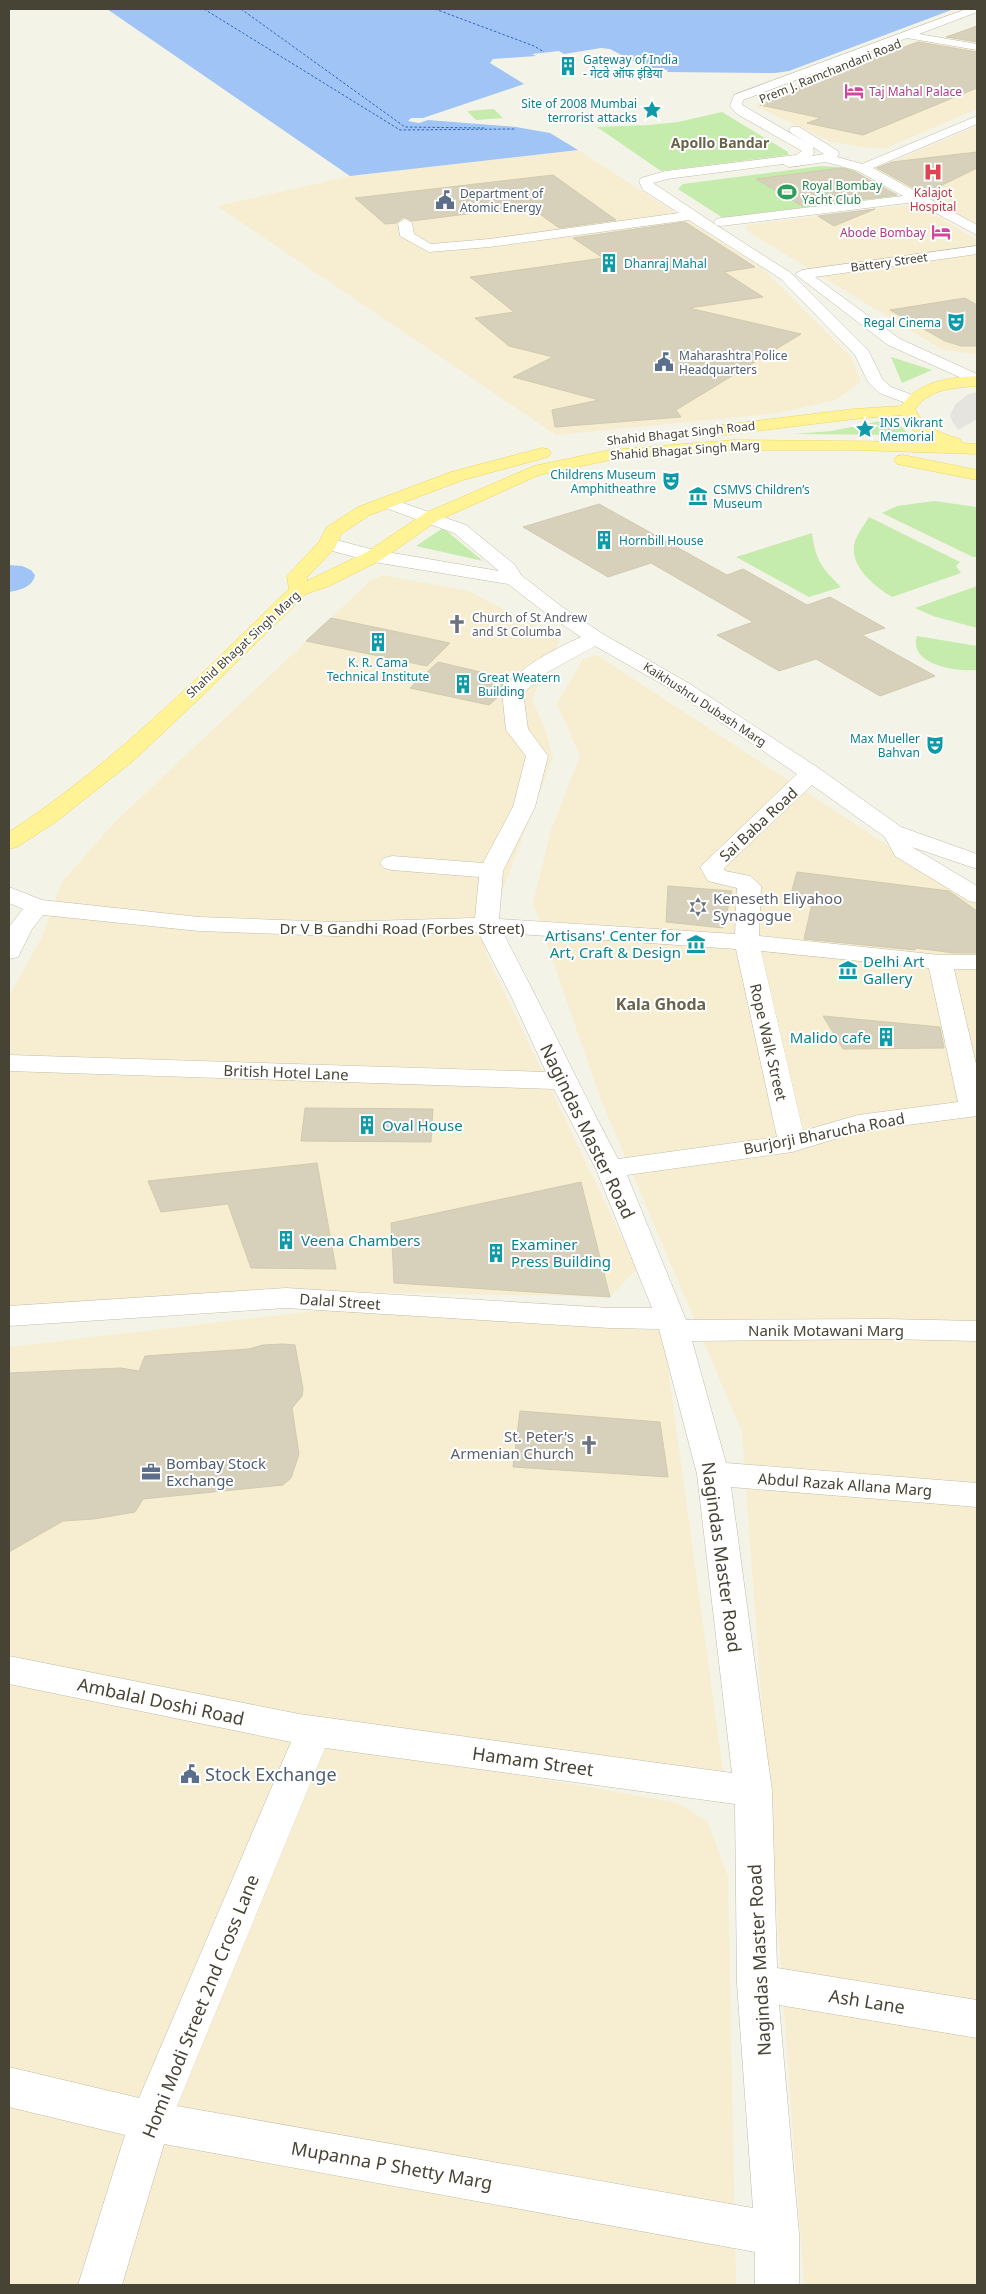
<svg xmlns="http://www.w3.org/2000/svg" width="986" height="2294" viewBox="0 0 986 2294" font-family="'Noto Sans','Noto Sans Devanagari',sans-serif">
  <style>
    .commercial { fill: #f7eed1 }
    .green { fill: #c5ebad }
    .parking { fill: #e5e4df }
    .water { fill: #a0c4f5 }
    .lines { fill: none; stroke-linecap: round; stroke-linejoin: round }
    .ferry { stroke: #2864bb; stroke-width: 1; stroke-dasharray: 2.5 2; stroke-linecap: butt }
    .building { fill: #d7d1bc; stroke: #d2caae }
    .minor-casing { stroke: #c1bca9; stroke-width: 1 }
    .major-casing { stroke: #ebd85f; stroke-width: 1 }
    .minor { fill: #fff; fill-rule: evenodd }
    .major { fill: #fff395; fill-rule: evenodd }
    .labels { text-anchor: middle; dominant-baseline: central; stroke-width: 4; stroke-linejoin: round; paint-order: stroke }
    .far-culture-label { font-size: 12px; fill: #0d838f; stroke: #fff; text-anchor: start }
    .far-street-label { font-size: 12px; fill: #484435; stroke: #fff }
    .far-hotel-label { font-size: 12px; fill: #b23c85; stroke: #fff; text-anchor: start }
    .far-leisure-label { font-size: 12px; fill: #27864d; stroke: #fff; text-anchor: start }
    .far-health-label { font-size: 12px; fill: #be3a42; stroke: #fff }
    .far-service-label { font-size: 12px; fill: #4e5e75; stroke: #fff; text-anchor: start }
    .far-worship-label { font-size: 12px; fill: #5b616d; stroke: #fff; text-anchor: start }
    .far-neighbourhood-label { font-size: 14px; font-weight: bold; fill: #6b644c; stroke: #fff }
    .street-label { font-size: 15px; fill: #484435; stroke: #fff }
    .worship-label { font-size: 15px; fill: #5b616d; stroke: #fff; text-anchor: start }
    .culture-label { font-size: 15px; fill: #0d838f; stroke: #fff; text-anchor: start }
    .service-label { font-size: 15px; fill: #4e5e75; stroke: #fff; text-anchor: start }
    .neighbourhood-label { font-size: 16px; font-weight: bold; fill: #6b644c; stroke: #fff }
    .near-street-label { font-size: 18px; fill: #484435; stroke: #fff }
    .near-service-label { font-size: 18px; fill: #4e5e75; stroke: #fff; text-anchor: start }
  </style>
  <rect width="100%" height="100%" fill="#f4f3e7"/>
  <!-- commercial -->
  <path class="commercial" d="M916,41H928L977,50V109L886,148H868L832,142L757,107L758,103Z
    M977,126V226L872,170Z
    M578,150L763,269L852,358L861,382L836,400L778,413L556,435L217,206L350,176Z
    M908,205L923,207L977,240V355L941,349L747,231L746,225Z
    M383,575L469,591L560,639L532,699L545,729L553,757L496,908L486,954L637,1269L610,1297L248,1290L9,1311V996L42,937L61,883L114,823L371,580Z
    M597,655L977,904V2285H804L742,1432L599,1095L533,903L551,830L580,756L557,704L583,659Z
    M338,1308L663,1331L723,1771L276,1712L9,1656V1347Z
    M9,1684L678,1803L708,1822L728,1877L736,2285H9Z"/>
  <!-- green -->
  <path class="green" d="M494,109L503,118L476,120L467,111Z
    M722,112L788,152V155L661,171L597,127L649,125L678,122Z
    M821,166L850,168L896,196L723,218L678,189L683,184Z
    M891,357L932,370L902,383Z
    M894,418L909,435L794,434L832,431Z
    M934,501L977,507V557H973L882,513L897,506Z
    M869,517L960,562L956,566L961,573L892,597C874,586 848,566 855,541C858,533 864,525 869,517Z
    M443,528L483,561L416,546Z
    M812,533C816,561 821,567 841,587L809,597L736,557Z
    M977,586V628L933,616L915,608Z
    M917,636L977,646V670C957,672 908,665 917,636Z"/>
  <!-- parking -->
  <path class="parking" d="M977,392V419L958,430L952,421L950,415L955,405L967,395Z"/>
  <!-- water -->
  <path class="water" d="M107,9H954L789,71L775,73L667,72L668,70L648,69L610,49L601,48L564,54L559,51L532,54L536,56L493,59L490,63L524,84L423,118H411L408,121L419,123L428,120L516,127L550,133L578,150L350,176Z
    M9,565L22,566L31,570L35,575C33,587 20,590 9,592Z"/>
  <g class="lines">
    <!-- ferry -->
    <path class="ferry" d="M204,9L400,130L515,129
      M241,9L405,127L484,128
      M435,9L534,46L544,52"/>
  </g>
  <!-- building -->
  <path class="building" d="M977,26V42L946,37Z
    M918,42L977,52V88L863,135L807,123L821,118L760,105L799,90L793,89Z
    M977,152V168L926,193L919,191L877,168L892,162Z
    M841,168L857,173L897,195L802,206L756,179Z
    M553,175L616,220L559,228L529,206L412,221L404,217L396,223L385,224L355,198Z
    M875,209L834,226L818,216Z
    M685,222L755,267L724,272L763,297L689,308L801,334L676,410L681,417L555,427L552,410L599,400L513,377L553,357L509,346L475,318L514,312L470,277L603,258L573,238Z
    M965,298L977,305V346H961L945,341L890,310Z
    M599,504L727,575L743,569L807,605L830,597L885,628L862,635L935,676L880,696L816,659L779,671L717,635L753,622L651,563L608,577L523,527Z
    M331,618L450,643L427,666L306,641Z
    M438,662L510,679L501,691L500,695L489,705L410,688Z
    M797,872L949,891L977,911V953H954L915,948V950L804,939L812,904L789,901Z
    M668,886L732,891L723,928L666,922Z
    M823,1016L940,1027L944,1048L843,1049Z
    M305,1108L433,1109L431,1142L301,1141Z
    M317,1163L336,1269L251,1268L228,1204L161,1212L148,1181Z
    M581,1182L610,1297L394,1283L391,1223Z
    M283,1344L295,1345L303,1389L302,1396L292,1408L299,1454L291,1478L283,1485L143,1499L135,1512L94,1519L63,1521L9,1552V1373L121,1368L139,1371L145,1356L249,1349L263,1345Z
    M520,1411L660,1422L668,1477L513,1467Z"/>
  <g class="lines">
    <!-- minor casing -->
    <g class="minor-casing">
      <path id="minor" d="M966,9H977V12L919,34L977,44V50L907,38L743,100L742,105L809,144L791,133L789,130L791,127H799L838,151L839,154L837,157L862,164L977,116V124L873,168L977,225V235L915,202L721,226L716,225L791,273L868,350L883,380L891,387L918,397L920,400L918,403H906L879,393L868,382L855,355L781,279L689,220L489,247L429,252L400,236L398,223L405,219L412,223L414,234L431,244L489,239L679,213L643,190L639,181L641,178L666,171L796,155L802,151L737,114L730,106L734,95ZM813,147L824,154L812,156L814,153ZM826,162L858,171L903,196L721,218L716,219L714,222L716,225L653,183L667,179L783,164L789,167Z
        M977,246V254L815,277L900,339L977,374V385L888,345L795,274L802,270Z
        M389,498L466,525L515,565L521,575L561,606L603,634L690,684L817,767L901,827L977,854V869L912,847L977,886V903L969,901L895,856L885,837L812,785L724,868L725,871L750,876L761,886L759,936L940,955H977V969H954L977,1068V1116L861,1131L792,1152L627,1175L686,1320L886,1319L977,1321V1341L886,1339L692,1341L726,1463L977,1483V1507L731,1487L772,1791L777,1968L977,2000V2038L779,2005L799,2234V2285H755V2252L164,2144L122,2285H78L125,2135L9,2107V2067L139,2098L291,1742L9,1684V1656L299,1714L732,1773L697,1474L659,1329L610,1328L286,1308L9,1326V1306L286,1288L610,1308H652L596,1169L554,1089L9,1071V1055L546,1072L512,998L478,932L335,936L199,931L43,915L32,929L18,957L9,959V927L23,909L9,903V887L42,900L199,917L335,922L475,918L479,877L392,870L384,868L380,863L384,858L392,856L483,863L513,807L526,756L506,730L502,692C520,666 553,650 581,637L547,614L508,584L374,562L321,548L319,544L321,540L328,538L375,550L499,571L454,533L383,507L380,503L383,499ZM595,646L676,692L797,774L700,867L708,881L737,888L735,934L499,919L503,871L535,807L548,756L528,729L523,693L548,672ZM503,933L736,949L777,1137L618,1159C578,1084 543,1008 503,933ZM761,951L929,968L958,1102L858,1115L803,1131ZM325,1748L735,1804L737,1983L753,2208L177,2106Z"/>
    </g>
    <!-- major casing -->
    <g class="major-casing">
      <path id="major" d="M977,376V386C954,388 930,388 915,409C923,427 942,434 960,439L962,443L977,444V454L857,450H734L610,460L539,475L437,521L381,560L329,586L306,594L203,695L133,761L57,821L17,847L9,849V832C114,764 200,675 289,589L287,576L319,542L327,527L358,507L451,472L542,448L548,449L551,453L548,457L463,480L370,515L341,534L335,548L307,577V581L367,552L425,513L534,466L610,450L734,440L935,442L914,431L902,415L854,419L723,435L717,434L715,430L717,426L723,425L854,409L901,406C919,381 948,378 977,376Z
        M903,455L977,470V480L897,464L894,460L897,456Z"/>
    </g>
    <!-- minor -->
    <use href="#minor" class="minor"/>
    <!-- major -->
    <use href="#major" class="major"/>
  </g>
  <!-- icons -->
  <defs>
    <g id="building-bare" transform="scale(1.5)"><path d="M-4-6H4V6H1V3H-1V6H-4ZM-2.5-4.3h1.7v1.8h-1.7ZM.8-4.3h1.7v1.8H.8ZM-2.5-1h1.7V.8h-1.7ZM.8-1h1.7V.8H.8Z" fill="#0f9aa8" stroke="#fff" stroke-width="2.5" paint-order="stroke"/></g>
    <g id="hotel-bare" transform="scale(1.5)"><path d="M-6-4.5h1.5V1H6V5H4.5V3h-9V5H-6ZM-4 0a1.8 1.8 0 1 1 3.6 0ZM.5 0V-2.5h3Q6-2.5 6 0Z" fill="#d1479c" stroke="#fff" stroke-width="2.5" paint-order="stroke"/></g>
    <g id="sight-bare" transform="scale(1.5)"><path d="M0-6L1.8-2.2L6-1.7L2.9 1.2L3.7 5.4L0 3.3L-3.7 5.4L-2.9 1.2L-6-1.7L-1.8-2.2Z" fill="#0f9aa8" stroke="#fff" stroke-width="2.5" paint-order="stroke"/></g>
    <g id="hospital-bare" transform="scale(1.5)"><path d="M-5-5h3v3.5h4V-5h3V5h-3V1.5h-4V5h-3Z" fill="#e0444e" stroke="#fff" stroke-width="2.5" paint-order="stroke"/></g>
    <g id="stadium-bare" transform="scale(1.5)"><path d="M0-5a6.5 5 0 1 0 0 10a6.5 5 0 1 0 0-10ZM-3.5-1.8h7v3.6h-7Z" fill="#2e9e5b" stroke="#fff" stroke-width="2.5" paint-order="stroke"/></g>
    <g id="civic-bare" transform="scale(1.5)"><path d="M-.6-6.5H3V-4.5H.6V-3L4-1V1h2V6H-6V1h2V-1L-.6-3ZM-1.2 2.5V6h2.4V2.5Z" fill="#5c6f8a" stroke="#fff" stroke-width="2.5" paint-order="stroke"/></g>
    <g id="theatre-bare" transform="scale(1.5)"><path d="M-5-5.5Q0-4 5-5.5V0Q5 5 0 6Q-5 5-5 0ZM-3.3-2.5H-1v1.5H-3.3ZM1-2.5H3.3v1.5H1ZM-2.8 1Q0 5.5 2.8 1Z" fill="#0f9aa8" stroke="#fff" stroke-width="2.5" paint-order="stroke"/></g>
    <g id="museum-bare" transform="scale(1.5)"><path d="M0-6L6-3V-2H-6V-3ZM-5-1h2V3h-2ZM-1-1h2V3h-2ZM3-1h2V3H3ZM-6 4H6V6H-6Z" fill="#0f9aa8" stroke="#fff" stroke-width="2.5" paint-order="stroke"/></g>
    <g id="church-bare" transform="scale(1.5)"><path d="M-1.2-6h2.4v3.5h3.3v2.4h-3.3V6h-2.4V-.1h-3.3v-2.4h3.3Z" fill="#6b7280" stroke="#fff" stroke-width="2.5" paint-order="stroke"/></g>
    <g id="synagogue-bare" transform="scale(1.5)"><path d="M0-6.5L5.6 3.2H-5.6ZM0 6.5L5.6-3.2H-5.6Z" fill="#6b7280" stroke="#fff" stroke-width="2.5" paint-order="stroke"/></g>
    <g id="office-bare" transform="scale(1.5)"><path d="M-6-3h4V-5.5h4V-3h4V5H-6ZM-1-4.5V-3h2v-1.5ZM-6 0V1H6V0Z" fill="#5c6f8a" stroke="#fff" stroke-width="2.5" paint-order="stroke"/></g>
  </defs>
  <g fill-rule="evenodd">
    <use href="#building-bare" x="568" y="66"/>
    <use href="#hotel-bare" x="854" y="91"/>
    <use href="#sight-bare" x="652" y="110"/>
    <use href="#hospital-bare" x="933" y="172"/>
    <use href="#stadium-bare" x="787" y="192"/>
    <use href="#civic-bare" x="445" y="200"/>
    <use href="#hotel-bare" x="941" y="232"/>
    <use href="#building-bare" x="609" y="263"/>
    <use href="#theatre-bare" x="956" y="322"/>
    <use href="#civic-bare" x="664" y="362"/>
    <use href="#sight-bare" x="865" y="429"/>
    <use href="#theatre-bare" x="671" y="481"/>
    <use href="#museum-bare" x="698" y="496"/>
    <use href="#building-bare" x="604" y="540"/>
    <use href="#church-bare" x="457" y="624"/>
    <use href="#building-bare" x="378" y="642"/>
    <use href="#building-bare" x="463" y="684"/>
    <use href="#theatre-bare" x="935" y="745"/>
    <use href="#synagogue-bare" x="698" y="907"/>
    <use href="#museum-bare" x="696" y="944"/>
    <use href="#museum-bare" x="848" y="970"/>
    <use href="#building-bare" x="886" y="1037"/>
    <use href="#building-bare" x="367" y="1125"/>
    <use href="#building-bare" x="286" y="1240"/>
    <use href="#building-bare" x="496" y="1253"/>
    <use href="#church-bare" x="589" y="1445"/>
    <use href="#office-bare" x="151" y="1472"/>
    <use href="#civic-bare" x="190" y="1774"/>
  </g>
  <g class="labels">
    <!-- far-culture labels -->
    <g class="far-culture-label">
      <text x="583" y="59">Gateway of India<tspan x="583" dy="14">- गेटवे ऑफ इंडिया</tspan></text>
      <text x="637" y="103" text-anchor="end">Site of 2008 Mumbai<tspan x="637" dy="14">terrorist attacks</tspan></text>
      <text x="624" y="263">Dhanraj Mahal</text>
      <text x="941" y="322" text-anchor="end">Regal Cinema</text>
      <text x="880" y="422">INS Vikrant<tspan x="880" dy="14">Memorial</tspan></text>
      <text x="656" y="474" text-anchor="end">Childrens Museum<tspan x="656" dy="14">Amphitheathre</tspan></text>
      <text x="713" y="489">CSMVS Children’s<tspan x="713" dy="14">Museum</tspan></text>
      <text x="619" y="540">Hornbill House</text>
      <text x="378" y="662" text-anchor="middle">K. R. Cama<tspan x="378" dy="14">Technical Institute</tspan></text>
      <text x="478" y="677">Great Weatern<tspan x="478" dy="14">Building</tspan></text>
      <text x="920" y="738" text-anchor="end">Max Mueller<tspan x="920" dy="14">Bahvan</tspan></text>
    </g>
    <!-- far-street labels -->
    <g class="far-street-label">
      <text transform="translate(830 71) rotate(-22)">Prem J. Ramchandani Road</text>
      <text transform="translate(889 262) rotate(-8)">Battery Street</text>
      <text transform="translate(681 433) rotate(-6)">Shahid Bhagat Singh Road</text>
      <text transform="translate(685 450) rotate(-4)">Shahid Bhagat Singh Marg</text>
      <text transform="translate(243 644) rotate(-43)">Shahid Bhagat Singh Marg</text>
      <text transform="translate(705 704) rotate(33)">Kaikhushru Dubash Marg</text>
    </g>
    <!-- far-hotel labels -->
    <g class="far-hotel-label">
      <text x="869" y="91">Taj Mahal Palace</text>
      <text x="926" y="232" text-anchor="end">Abode Bombay</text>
    </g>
    <!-- far-leisure labels -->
    <g class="far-leisure-label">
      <text x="802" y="185">Royal Bombay<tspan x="802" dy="14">Yacht Club</tspan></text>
    </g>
    <!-- far-health labels -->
    <g class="far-health-label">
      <text x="933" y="192">Kalajot<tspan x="933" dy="14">Hospital</tspan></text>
    </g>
    <!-- far-service labels -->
    <g class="far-service-label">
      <text x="460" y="193">Department of<tspan x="460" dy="14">Atomic Energy</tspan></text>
      <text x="679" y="355">Maharashtra Police<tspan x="679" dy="14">Headquarters</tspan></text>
    </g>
    <!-- far-worship labels -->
    <g class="far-worship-label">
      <text x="472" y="617">Church of St Andrew<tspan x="472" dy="14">and St Columba</tspan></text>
    </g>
    <!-- far-neighbourhood labels -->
    <g class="far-neighbourhood-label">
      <text x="720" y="142">Apollo Bandar</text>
    </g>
    <!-- street labels -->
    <g class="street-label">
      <text transform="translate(758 824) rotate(-43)">Sai Baba Road</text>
      <text x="402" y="928">Dr V B Gandhi Road (Forbes Street)</text>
      <text transform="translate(769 1042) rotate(77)">Rope Walk Street</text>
      <text transform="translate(286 1072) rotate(2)">British Hotel Lane</text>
      <text transform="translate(824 1133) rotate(-11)">Burjorji Bharucha Road</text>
      <text transform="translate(340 1301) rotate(4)">Dalal Street</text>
      <text x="826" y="1330">Nanik Motawani Marg</text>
      <text transform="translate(845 1484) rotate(4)">Abdul Razak Allana Marg</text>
    </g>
    <!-- worship labels -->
    <g class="worship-label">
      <text x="713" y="898">Keneseth Eliyahoo<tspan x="713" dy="17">Synagogue</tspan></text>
      <text x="574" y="1436" text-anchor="end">St. Peter's<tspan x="574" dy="17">Armenian Church</tspan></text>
    </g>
    <!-- culture labels -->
    <g class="culture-label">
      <text x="681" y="935" text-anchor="end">Artisans' Center for<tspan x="681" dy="17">Art, Craft &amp; Design</tspan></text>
      <text x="863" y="961">Delhi Art<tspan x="863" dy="17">Gallery</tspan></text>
      <text x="871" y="1037" text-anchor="end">Malido cafe</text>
      <text x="382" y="1125">Oval House</text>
      <text x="301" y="1240">Veena Chambers</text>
      <text x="511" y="1244">Examiner<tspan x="511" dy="17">Press Building</tspan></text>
    </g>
    <!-- service labels -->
    <g class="service-label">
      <text x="166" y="1463">Bombay Stock<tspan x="166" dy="17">Exchange</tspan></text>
    </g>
    <!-- neighbourhood labels -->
    <g class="neighbourhood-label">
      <text x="661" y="1004">Kala Ghoda</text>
    </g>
    <!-- near-street labels -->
    <g class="near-street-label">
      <text transform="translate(588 1131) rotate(64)">Nagindas Master Road</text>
      <text transform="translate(722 1557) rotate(82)">Nagindas Master Road</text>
      <text transform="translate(161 1701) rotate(12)">Ambalal Doshi Road</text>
      <text transform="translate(533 1761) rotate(8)">Hamam Street</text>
      <text transform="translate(759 1960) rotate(-93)">Nagindas Master Road</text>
      <text transform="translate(867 2001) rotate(9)">Ash Lane</text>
      <text transform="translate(200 2006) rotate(-68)">Homi Modi Street 2nd Cross Lane</text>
      <text transform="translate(392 2165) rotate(10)">Mupanna P Shetty Marg</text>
    </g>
    <!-- near-service labels -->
    <g class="near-service-label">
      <text x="205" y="1774">Stock Exchange</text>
    </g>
  </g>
  <!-- border -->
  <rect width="986" height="2294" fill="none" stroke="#484435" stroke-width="20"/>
</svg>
